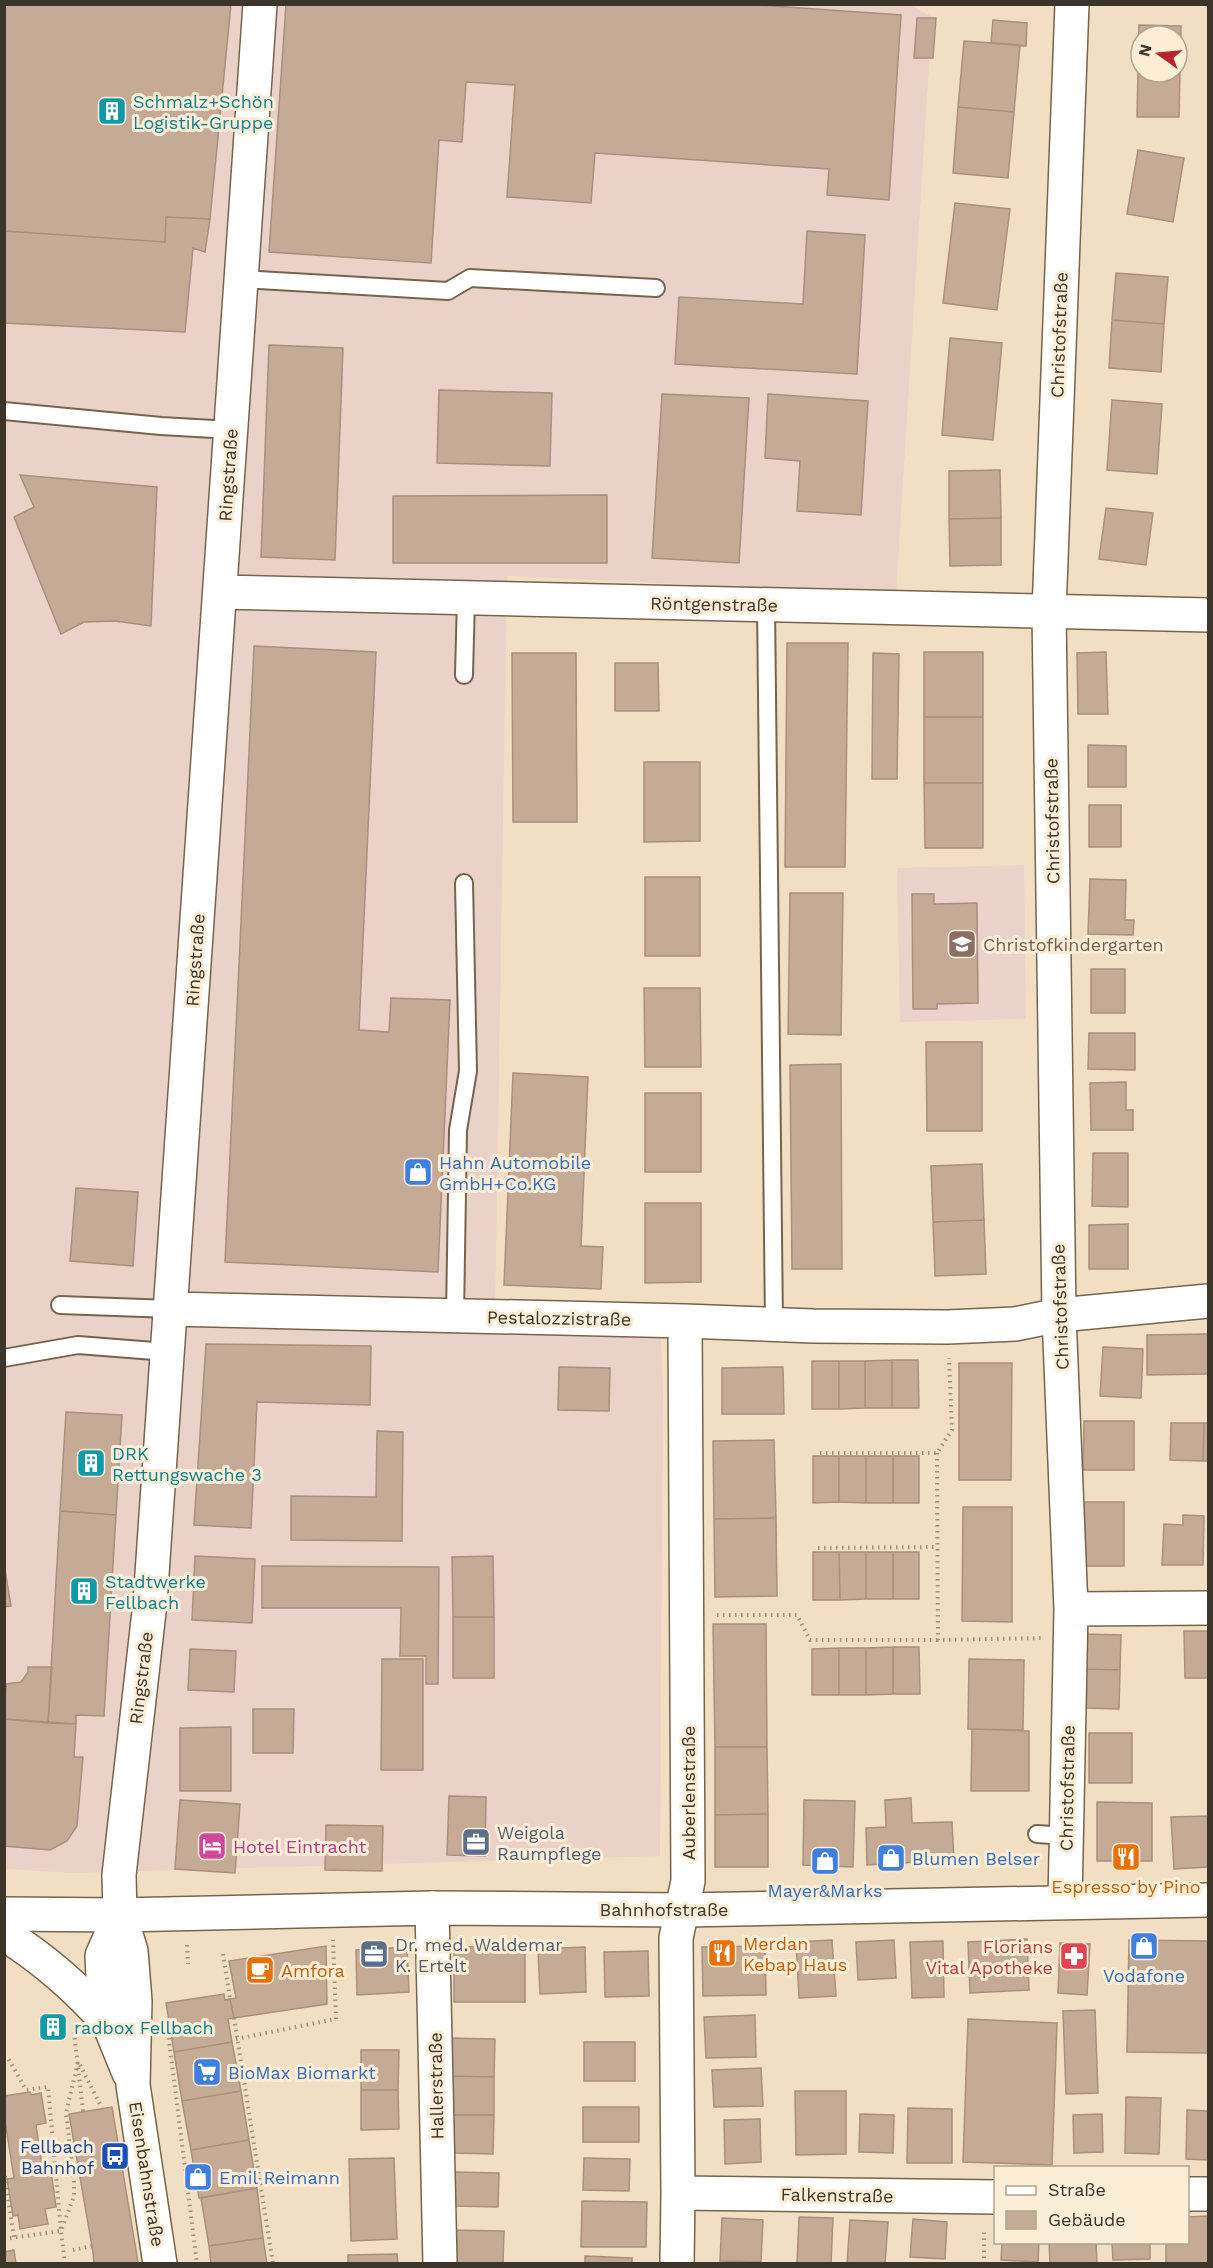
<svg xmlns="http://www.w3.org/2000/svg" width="1213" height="2268" viewBox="0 0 1213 2268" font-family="'Work Sans',sans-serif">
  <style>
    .industrial { fill: #ead2c8 }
    .education { fill: #ebd2cb }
    .building { fill: #c5aa96; stroke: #aa8f7c; stroke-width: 1.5 }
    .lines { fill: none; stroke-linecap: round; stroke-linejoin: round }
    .service-casing { stroke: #76654c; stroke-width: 20 }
    .minor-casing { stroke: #76654c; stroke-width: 36 }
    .tertiary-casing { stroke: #76654c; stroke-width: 36 }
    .path { stroke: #9e907c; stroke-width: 4; stroke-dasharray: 1.5 4.5; stroke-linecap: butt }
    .service { stroke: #fff; stroke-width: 16 }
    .minor { stroke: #fff; stroke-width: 33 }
    .tertiary { stroke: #fff; stroke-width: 33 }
    .labels { text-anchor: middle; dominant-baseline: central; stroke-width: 6; stroke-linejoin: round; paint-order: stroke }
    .culture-label { font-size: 18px; fill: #0d838f; stroke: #fcedd6; text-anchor: start }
    .street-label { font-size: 18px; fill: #3c352a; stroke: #fcedd6 }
    .education-label { font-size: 18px; fill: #785e54; stroke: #fcedd6; text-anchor: start }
    .shop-label { font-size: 18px; fill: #366cbe; stroke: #fcedd6; text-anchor: start }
    .service-label { font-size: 18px; fill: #4e5e75; stroke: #fcedd6; text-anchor: start }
    .hotel-label { font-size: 18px; fill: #b23c85; stroke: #fcedd6; text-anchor: start }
    .food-label { font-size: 18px; fill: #c56008; stroke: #fcedd6; text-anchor: start }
    .health-label { font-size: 18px; fill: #be3a42; stroke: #fcedd6; text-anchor: end }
    .transit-label { font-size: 18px; fill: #164399; stroke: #fcedd6; text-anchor: end }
  </style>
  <rect width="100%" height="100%" fill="#f2dfc3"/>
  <!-- industrial -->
  <path class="industrial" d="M909,4L932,17L896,594L507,576L495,1317L660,1319L663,1389L660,1856L75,1873L5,1869L4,5Z"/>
  <!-- education -->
  <path class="education" d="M1024,865L1026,1019L900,1022L897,868Z"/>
  <!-- building -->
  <path class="building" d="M4,4H231L210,219L166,217L165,242L4,231Z
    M286,4H744L901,15L889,200L827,195L829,169L595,153L591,203L507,197L515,85L466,82L462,142L439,140L431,263L269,252Z
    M917,18H936L933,58H914Z
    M993,20L1027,23L1026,46L991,43Z
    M1139,25L1181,26L1180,71H1177V36H1141V71H1138Z
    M964,41L1020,45L1014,112L958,107Z
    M1138,71H1180L1179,117H1137Z
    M958,107L1014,112L1008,178L953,173Z
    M1138,150L1184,158L1173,222L1127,214Z
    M955,203L1010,209L997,310L943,303Z
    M166,217L210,219L205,252L193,248L185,332L4,323V231L165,242Z
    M807,231L865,235L857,374L675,364L679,297L803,304Z
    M1116,273L1168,277L1164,324L1112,320Z
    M1112,320L1164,324L1161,372L1109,368Z
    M950,338L1002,343L993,440L942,435Z
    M269,345L343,348L335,560L261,557Z
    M439,390L552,393L550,466L437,463Z
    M662,394L749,398L739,563L652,558Z
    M768,394L868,401L861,515L797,511L800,461L765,458Z
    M1112,400L1162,404L1157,474L1107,470Z
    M1000,470L1001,518L949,519V471Z
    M20,475L157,487L151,626L115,621L84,622L61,634L14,517L34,507Z
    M607,495V563H393V496Z
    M1106,508L1153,513L1146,565L1099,559Z
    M1001,518V565L950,566L949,519Z
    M787,643H848L845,867H785Z
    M254,646L376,652L359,1030L389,1032L391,998L450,1000L438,1272L225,1262Z
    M924,652H983V717H924Z
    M1106,652L1108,714H1078L1077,653Z
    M512,653H576L577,822H513Z
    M873,653L899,654L897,779H872Z
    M615,663H658L659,711H615Z
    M924,717H983V783H924Z
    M1088,745L1126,746V787H1088Z
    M644,762H700V841L644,842Z
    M924,783H983V848H925Z
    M1089,805H1121V847H1089Z
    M645,877H700V956H645Z
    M1090,879L1126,880L1125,920H1134L1133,935L1088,934Z
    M790,893H843L841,1035L788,1034Z
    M912,894H934V904L977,903L978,1003L937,1004V1009H913Z
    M1091,969H1125V1013H1091Z
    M644,988H700L701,1067H645Z
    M1089,1033H1135V1070L1088,1069Z
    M926,1042H982V1131H927Z
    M841,1064L842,1269H792L790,1065Z
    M513,1073L588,1077L581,1246L603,1247L601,1289L504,1285Z
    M1126,1082V1110H1133V1130H1091L1090,1083Z
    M645,1093H701V1172H645Z
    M1093,1153H1128V1207L1092,1206Z
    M982,1164L984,1220L933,1222L931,1166Z
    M76,1188L138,1192L133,1266L70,1261Z
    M645,1203H701V1282L645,1283Z
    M984,1220L986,1274L935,1276L933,1222Z
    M1128,1224V1269H1089V1225Z
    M1208,1334V1374L1147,1375V1335Z
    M206,1344L371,1346L370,1405L257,1402L251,1528L194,1525Z
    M1103,1347L1143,1349L1141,1398L1100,1396Z
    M892,1360H918L919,1408H892Z
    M892,1360V1408H865V1361Z
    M812,1361H839V1409H812Z
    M839,1361H865V1408L839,1409Z
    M959,1363H1012L1011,1480H959Z
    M559,1367L610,1368L609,1411L558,1410Z
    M783,1367L784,1414H722V1368Z
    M66,1412L122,1415L116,1515L60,1511Z
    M1084,1421H1134V1470H1083Z
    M1171,1423H1204L1203,1461L1170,1460Z
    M1204,1423H1208V1461H1203Z
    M377,1431L403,1432L402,1541L291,1540V1496L376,1497Z
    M774,1440L776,1518L714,1519L713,1441Z
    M813,1456H839V1502L813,1503Z
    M839,1456H866V1503L839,1502Z
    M866,1456H893V1503H866Z
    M893,1456H919V1503H893Z
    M1084,1502H1124V1566H1084Z
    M963,1507H1012V1622L962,1621Z
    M60,1511L116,1515L104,1716L76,1715V1724L48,1723Z
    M1183,1515L1204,1516L1203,1565H1162L1164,1524L1183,1525Z
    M776,1518L777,1596L715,1597L714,1519Z
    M813,1552H839L840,1600H813Z
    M839,1552H866V1599L840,1600Z
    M866,1552H893V1599H866Z
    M893,1552H919V1599H893Z
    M195,1556L255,1559L252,1623L192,1620Z
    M493,1556L494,1617H453L452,1557Z
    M4,1564L11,1606L4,1607Z
    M262,1566L439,1567L438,1684H426V1656H400L401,1608H262Z
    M453,1617H494V1678H453Z
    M713,1624H766L767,1747H715Z
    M1184,1631H1208V1678H1185Z
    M1085,1634L1121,1635L1120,1670L1084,1669Z
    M893,1647H919L920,1694H893Z
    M893,1647V1694L866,1695V1648Z
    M839,1648H866V1695H839Z
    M839,1648V1695H812V1649Z
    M190,1649L236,1651L234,1692L188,1690Z
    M382,1659H423V1770H381Z
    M969,1659L1024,1660L1023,1730L968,1729Z
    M28,1667H52L48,1723L4,1719L6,1684L21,1682L28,1672Z
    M1084,1669L1120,1670L1119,1709L1084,1708Z
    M253,1709H294L293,1753H253Z
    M4,1719L76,1724L74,1757H83L77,1826L67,1841L50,1850L4,1846Z
    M231,1727V1791H180V1728Z
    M972,1729L1029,1731V1791H971Z
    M1089,1733H1132V1783H1089Z
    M715,1747H767L768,1814L715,1815Z
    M449,1796L486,1797L485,1856L447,1855Z
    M911,1798L912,1823L952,1822L954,1860L867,1865L866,1828L886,1827L885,1800Z
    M180,1800L240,1804L235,1873L175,1869Z
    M804,1800L855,1801L853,1867L803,1865Z
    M1097,1802L1152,1803V1861H1097Z
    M768,1814V1867H715V1815Z
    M1208,1816V1867L1174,1869L1171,1817Z
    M326,1825L383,1826L382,1871L325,1870Z
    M1027,1939L1029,1990L970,1993L968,1942Z
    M832,1940L836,1996L799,1998L796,1942Z
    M894,1940L896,1978L858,1980L856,1942Z
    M1129,1940L1208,1941V2053L1127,2052Z
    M943,1941L944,1997L912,1998L910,1942Z
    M1060,1943L1090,1944L1087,1995L1058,1993Z
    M326,1946L327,2004L234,2018L230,1999L236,1998L229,1961Z
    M525,1946V2002H454V1947Z
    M765,1946L766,1995L703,1996L702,1947Z
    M407,1947L409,1992L357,1995L356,1950Z
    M585,1947L586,1992L540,1994L538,1949Z
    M648,1951L649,1996L605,1997L604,1952Z
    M224,1994L225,2000L230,1999L234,2018L228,2019L232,2042L174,2052L166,2003Z
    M1095,2010L1098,2093L1066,2094L1063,2011Z
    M60,2015L64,2036L45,2038L42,2018Z
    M755,2015L756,2057L706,2058L704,2017Z
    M968,2019L1057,2023L1052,2165L963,2162Z
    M450,2038L495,2039L494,2077L450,2076Z
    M232,2042L241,2091L182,2101L174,2052Z
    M584,2042H635V2081H584Z
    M361,2050H399L398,2090H361Z
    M761,2068L763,2106L714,2107L712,2070Z
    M450,2076L494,2077V2115H449Z
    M361,2090H398L399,2129L361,2130Z
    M241,2091L249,2140L191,2150L182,2101Z
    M795,2091H846V2154L796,2155Z
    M30,2092L31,2095L41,2093L46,2123L36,2125L43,2172L51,2171L56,2207L45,2209L48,2224L20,2229L18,2215L13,2216L7,2179L14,2178L4,2115V2096Z
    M1126,2097L1161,2098L1159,2154L1125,2153Z
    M112,2107L138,2262V2264H94L93,2252L69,2114Z
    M583,2107H639V2142H583Z
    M908,2108L952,2109V2163H907Z
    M1187,2110L1208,2111V2160L1186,2159Z
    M860,2114L894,2115L893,2153L859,2152Z
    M1102,2114L1103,2152L1074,2153L1073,2115Z
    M449,2115H494L493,2154L449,2153Z
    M760,2119L761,2162L725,2164L724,2120Z
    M249,2140L257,2188L199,2198L191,2150Z
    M394,2158L397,2239L351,2241L349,2159Z
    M584,2158L630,2159L629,2191L583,2190Z
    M454,2172L499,2173L498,2207L453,2206Z
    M257,2188L263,2238L209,2246L201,2198Z
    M582,2201L647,2202L646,2247H581Z
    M1208,2216V2264H1166V2242H1188V2217Z
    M799,2217L833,2218L831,2264H797Z
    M722,2218L763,2220L761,2262L720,2261Z
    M913,2219L947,2222L945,2259L910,2257Z
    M850,2220L888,2222L885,2264H847Z
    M447,2230L504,2231L503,2264H447Z
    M263,2238L267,2264H211L209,2246Z
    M1002,2242H1039L1038,2262L1001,2260Z
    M1049,2242H1096L1097,2264H1050Z
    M1112,2242H1150V2259L1113,2260Z
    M14,2250L16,2264H4V2252Z
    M397,2254L398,2264H348V2255Z
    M585,2256L632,2258V2264H585Z"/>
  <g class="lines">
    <!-- service casing -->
    <g class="service-casing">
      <path id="service" d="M242,279L448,291L470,278L656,288
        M4,411L161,426L231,430
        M766,605L774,1325
        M464,675L466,598
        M60,1305L171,1309
        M455,1316L458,1130L468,1071L464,883
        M4,1358L78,1345L167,1352
        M1037,1834L1066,1836"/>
    </g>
    <!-- minor casing -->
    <g class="minor-casing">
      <path id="minor" d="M220,592L1208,615
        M171,1309L685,1321L813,1326L948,1327L1015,1324L1059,1315L1208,1301
        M1071,1609L1208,1608
        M1065,1902L1071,1609L1059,1315L1049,612L1072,4
        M432,1908L440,2264
        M120,1915L102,1956L103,1978L109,2024L129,2073
        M4,1934C43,1958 79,1990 109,2024
        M678,2193L996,2197
        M1188,2194H1208
        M160,2264L133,2085L135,2001L131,1951L120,1915L119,1875L150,1603L260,4
        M677,2264L678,2193L676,1938L688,1881L685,1321"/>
    </g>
    <!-- tertiary casing -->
    <g class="tertiary-casing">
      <path id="tertiary" d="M4,1914L120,1915L432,1908L683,1910L1208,1900"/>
    </g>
    <!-- path -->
    <path class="path" d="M820,1453H937L952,1430L949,1358
      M937,1453L938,1640L1041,1638
      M818,1548L937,1547
      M717,1615H797L810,1640H938
      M187,1945L188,1964
      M223,1954L230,1999
      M234,2018L273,2264
      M74,2032L83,2111
      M168,2032L197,2264
      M236,2039L336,2019L333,1940
      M80,2065L102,2108
      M4,2170L14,2238
      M4,2239L61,2231L48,2087L26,2090L8,2058
      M73,2250L92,2246
      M65,2264L61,2231L74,2196V2182L66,2113L78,2062
      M984,2264V2228"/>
    <!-- service -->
    <use href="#service" class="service"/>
    <!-- minor -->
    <use href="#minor" class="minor"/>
    <!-- tertiary -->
    <use href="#tertiary" class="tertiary"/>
  </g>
  <!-- icons -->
  <defs>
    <g id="building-square" transform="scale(1.5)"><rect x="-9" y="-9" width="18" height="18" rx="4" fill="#0f9aa8" stroke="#fcedd6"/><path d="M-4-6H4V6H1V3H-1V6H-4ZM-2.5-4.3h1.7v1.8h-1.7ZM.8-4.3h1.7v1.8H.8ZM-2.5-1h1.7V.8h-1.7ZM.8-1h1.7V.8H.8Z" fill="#fff"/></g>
    <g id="school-square" transform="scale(1.5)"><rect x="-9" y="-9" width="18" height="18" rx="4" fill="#8d6e63" stroke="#fcedd6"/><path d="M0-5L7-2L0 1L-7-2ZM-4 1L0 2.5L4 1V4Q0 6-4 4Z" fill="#fff"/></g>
    <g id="shop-square" transform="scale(1.5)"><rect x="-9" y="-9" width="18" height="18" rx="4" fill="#3f7fe0" stroke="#fcedd6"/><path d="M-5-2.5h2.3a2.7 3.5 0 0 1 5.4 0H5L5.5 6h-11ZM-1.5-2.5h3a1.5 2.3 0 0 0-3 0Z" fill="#fff"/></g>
    <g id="office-square" transform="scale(1.5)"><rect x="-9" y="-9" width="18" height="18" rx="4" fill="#5c6f8a" stroke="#fcedd6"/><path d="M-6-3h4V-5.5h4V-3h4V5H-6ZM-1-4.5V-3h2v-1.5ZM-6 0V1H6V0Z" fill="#fff"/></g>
    <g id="hotel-square" transform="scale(1.5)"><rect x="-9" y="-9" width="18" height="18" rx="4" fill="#d1479c" stroke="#fcedd6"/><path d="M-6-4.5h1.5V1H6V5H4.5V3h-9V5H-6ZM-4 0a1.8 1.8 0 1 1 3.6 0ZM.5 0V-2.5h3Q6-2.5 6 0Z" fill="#fff"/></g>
    <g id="restaurant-square" transform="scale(1.5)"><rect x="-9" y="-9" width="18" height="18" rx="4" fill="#e8710a" stroke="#fcedd6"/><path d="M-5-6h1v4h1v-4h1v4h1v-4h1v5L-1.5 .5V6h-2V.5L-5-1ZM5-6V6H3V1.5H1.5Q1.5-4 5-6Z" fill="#fff"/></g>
    <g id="pharmacy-square" transform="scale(1.5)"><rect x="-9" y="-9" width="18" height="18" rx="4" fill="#e0444e" stroke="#fcedd6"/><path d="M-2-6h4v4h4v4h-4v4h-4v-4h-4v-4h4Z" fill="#fff"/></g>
    <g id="cafe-square" transform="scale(1.5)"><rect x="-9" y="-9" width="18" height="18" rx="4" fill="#e8710a" stroke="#fcedd6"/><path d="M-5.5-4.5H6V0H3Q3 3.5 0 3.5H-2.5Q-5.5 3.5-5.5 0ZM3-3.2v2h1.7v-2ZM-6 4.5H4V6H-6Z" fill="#fff"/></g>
    <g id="supermarket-square" transform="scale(1.5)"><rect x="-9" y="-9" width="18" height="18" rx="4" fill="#3f7fe0" stroke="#fcedd6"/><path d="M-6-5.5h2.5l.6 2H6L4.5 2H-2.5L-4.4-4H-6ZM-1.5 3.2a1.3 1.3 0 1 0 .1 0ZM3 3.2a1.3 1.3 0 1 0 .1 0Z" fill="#fff"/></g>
    <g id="bus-square" transform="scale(1.5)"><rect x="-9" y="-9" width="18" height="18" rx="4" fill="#1a4fb4" stroke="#fcedd6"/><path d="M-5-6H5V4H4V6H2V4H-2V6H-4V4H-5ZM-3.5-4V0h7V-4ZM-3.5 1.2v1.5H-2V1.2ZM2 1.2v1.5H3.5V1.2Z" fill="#fff"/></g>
  </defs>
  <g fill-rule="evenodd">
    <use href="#building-square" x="112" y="111"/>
    <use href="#school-square" x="962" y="944"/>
    <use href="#shop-square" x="418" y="1172"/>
    <use href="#building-square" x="91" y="1463"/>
    <use href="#building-square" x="84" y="1591"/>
    <use href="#office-square" x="476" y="1842"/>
    <use href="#hotel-square" x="212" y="1846"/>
    <use href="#restaurant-square" x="1126" y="1857"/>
    <use href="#shop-square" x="891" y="1858"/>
    <use href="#shop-square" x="825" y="1861"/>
    <use href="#shop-square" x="1144" y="1946"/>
    <use href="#restaurant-square" x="722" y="1953"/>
    <use href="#office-square" x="374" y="1954"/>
    <use href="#pharmacy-square" x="1074" y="1956"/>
    <use href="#cafe-square" x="260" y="1970"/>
    <use href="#building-square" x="53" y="2027"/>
    <use href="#supermarket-square" x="207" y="2072"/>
    <use href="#bus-square" x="115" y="2156"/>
    <use href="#shop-square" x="198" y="2177"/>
  </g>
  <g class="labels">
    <!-- culture labels -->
    <g class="culture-label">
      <text x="133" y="101">Schmalz+Schön<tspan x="133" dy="21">Logistik-Gruppe</tspan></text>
      <text x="112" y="1453">DRK<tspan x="112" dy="21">Rettungswache 3</tspan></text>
      <text x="105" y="1581">Stadtwerke<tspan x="105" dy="21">Fellbach</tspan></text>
      <text x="74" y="2027">radbox Fellbach</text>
    </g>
    <!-- street labels -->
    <g class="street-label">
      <text transform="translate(1059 335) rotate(-88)">Christofstraße</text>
      <text transform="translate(228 475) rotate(-86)">Ringstraße</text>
      <text transform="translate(714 604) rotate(1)">Röntgenstraße</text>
      <text transform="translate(1052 821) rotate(-91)">Christofstraße</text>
      <text transform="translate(195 960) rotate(-86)">Ringstraße</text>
      <text transform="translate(1060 1307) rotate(-92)">Christofstraße</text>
      <text transform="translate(559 1318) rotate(1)">Pestalozzistraße</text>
      <text transform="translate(141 1678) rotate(-83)">Ringstraße</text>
      <text transform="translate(1067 1788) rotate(-89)">Christofstraße</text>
      <text transform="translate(688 1793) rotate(-90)">Auberlenstraße</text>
      <text x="664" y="1909">Bahnhofstraße</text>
      <text transform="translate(436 2086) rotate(-91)">Hallerstraße</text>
      <text transform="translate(147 2174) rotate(81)">Eisenbahnstraße</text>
      <text transform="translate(837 2195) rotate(1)">Falkenstraße</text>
    </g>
    <!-- education labels -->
    <g class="education-label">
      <text x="983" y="944">Christofkindergarten</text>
    </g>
    <!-- shop labels -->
    <g class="shop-label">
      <text x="439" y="1162">Hahn Automobile<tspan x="439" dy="21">GmbH+Co.KG</tspan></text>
      <text x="912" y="1858">Blumen Belser</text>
      <text x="825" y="1890" text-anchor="middle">Mayer&amp;Marks</text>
      <text x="1144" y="1975" text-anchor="middle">Vodafone</text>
      <text x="228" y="2072">BioMax Biomarkt</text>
      <text x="219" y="2177">Emil Reimann</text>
    </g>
    <!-- service labels -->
    <g class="service-label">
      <text x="497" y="1832">Weigola<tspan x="497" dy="21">Raumpflege</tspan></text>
      <text x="395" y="1944">Dr. med. Waldemar<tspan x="395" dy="21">K. Ertelt</tspan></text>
    </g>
    <!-- hotel labels -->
    <g class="hotel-label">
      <text x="233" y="1846">Hotel Eintracht</text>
    </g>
    <!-- food labels -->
    <g class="food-label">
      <text x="1126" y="1886" text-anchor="middle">Espresso by Pino</text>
      <text x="743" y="1943">Merdan<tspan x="743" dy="21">Kebap Haus</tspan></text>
      <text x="281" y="1970">Amfora</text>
    </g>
    <!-- health labels -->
    <g class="health-label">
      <text x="1053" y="1946">Florians<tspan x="1053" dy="21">Vital Apotheke</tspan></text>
    </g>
    <!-- transit labels -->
    <g class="transit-label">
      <text x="94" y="2146">Fellbach<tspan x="94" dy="21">Bahnhof</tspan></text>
    </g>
  </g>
  <!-- border -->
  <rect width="1213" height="2268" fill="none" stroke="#3c352a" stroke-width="12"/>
  <!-- legend -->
  <rect x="994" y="2166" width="195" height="78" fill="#fcedd6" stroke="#afa391" stroke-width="1.5"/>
  <rect x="1006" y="2186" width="30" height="9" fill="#ffffff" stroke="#afa391" stroke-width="1.5"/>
  <text x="1048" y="2196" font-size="18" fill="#3c352a">Straße</text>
  <rect x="1006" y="2211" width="30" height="18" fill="#c5aa96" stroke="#afa391" stroke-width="1.5"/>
  <text x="1048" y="2226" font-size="18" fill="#3c352a">Gebäude</text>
  <!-- north arrow -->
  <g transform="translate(1159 54) rotate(285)"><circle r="28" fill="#fcedd6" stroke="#afa391" stroke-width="1.5"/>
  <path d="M0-4.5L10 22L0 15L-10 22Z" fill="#b5252c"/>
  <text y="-9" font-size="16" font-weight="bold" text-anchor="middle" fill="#3c352a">N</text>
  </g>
</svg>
